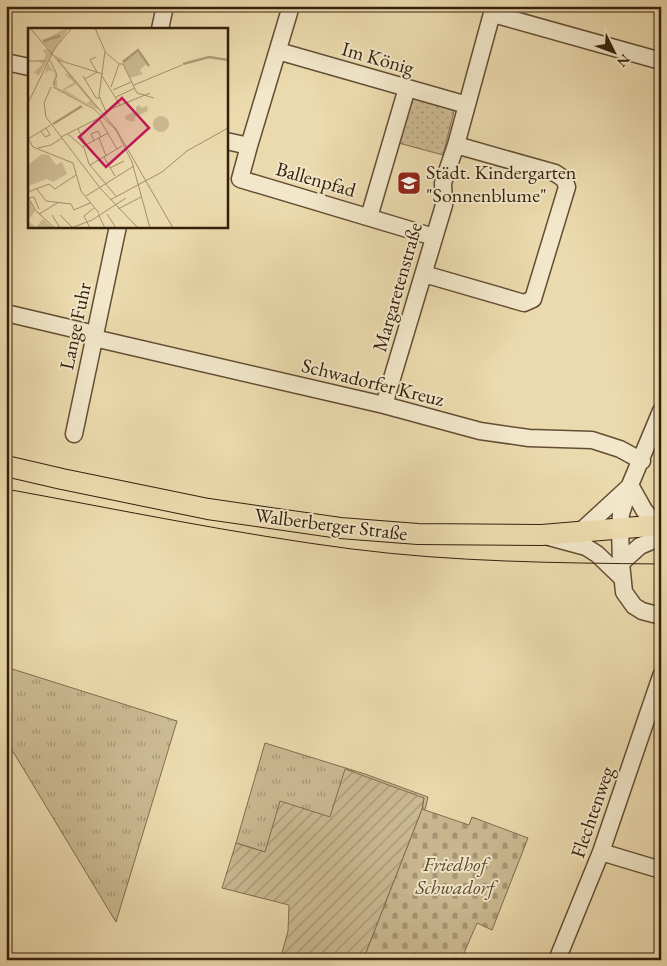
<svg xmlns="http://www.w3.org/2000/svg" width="667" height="966" viewBox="0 0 667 966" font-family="'EB Garamond',serif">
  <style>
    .grass { fill: url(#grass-tufts); stroke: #816d4f }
    .cemetery { fill: url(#cemetery-stones); stroke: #816d4f }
    .park { fill: url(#park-dots); stroke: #816d4f }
    .garden { fill: url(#garden-furrows); stroke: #816d4f }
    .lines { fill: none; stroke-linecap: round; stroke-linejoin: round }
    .minor-casing { stroke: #634e34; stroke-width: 19 }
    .major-casing { stroke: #36200c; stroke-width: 22 }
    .minor { stroke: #f2e7ca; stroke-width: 16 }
    .major { stroke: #ebdaad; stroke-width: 20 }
    .tram { stroke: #36200c; stroke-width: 1 }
    .labels { text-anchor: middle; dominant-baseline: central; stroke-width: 4; stroke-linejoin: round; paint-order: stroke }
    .street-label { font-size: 20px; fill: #36200c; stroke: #f2e7ca }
    .poi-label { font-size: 20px; fill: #36200c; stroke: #f2e7ca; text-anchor: start }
    .park-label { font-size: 20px; font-style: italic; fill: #5c462e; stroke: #f2e7ca }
    .inset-river { fill: none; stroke: #ad9b76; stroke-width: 2.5 }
    .inset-road { fill: none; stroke: #a3906d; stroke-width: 1 }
    .view { fill: #c2185b; fill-opacity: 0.15; stroke: #c2185b; stroke-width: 2.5 }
    .inset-edge { fill: none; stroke: #36200c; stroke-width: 2.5 }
  </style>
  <defs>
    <pattern id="grass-tufts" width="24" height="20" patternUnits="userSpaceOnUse" patternTransform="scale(1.25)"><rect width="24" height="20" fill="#ccba92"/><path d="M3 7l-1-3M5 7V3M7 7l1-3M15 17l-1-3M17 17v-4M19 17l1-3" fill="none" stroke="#a69776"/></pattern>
    <pattern id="cemetery-stones" width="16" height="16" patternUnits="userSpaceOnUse" patternTransform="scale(1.25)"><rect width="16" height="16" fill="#ccba92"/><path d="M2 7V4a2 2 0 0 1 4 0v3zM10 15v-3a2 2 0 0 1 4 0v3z" fill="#a69776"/></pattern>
    <pattern id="park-dots" width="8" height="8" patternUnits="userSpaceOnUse" patternTransform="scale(1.25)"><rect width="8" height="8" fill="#ccba92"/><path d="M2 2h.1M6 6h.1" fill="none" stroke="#a69776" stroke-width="1.8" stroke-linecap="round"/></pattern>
    <pattern id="garden-furrows" width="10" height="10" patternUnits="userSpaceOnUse" patternTransform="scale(1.25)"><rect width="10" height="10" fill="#ccba92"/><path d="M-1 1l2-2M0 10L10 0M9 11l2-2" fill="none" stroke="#a69776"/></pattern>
  </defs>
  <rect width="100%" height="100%" fill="#ebdaad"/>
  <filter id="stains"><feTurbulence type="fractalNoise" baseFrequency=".004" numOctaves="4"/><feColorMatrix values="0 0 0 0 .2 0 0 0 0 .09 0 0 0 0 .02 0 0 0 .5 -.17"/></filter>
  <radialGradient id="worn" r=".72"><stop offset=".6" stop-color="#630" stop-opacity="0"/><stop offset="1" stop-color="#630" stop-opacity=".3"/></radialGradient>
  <!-- grass -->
  <path class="grass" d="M6,667L177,721L116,922L6,740Z
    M265,743L365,774L428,797L425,810L422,809L424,798L330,817L265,852L236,843Z"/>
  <!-- cemetery -->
  <path class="cemetery" d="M422,809L469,825L472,817L528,838L492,930L477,923L461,960H363Z"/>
  <!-- park -->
  <path class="park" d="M409,96L452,108L454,111L443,155L395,142Z"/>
  <!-- garden -->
  <path class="garden" d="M345,769L424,798L422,809L363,960H280L288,931L289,905L222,888L236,843L265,852L280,801L330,817Z"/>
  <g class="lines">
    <!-- minor casing -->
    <g class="minor-casing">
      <path id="minor" d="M493,14L661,61
        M160,29L165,6
        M278,51L467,105
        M6,62L29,67
        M226,141L249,146L240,179L434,237
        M249,146L291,6
        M369,217L407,88
        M424,274L524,303L533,299L567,187L564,179L555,173L456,145
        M6,313L95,334
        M94,338L384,405L480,431L529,438L592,440L620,449L642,461
        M384,405L444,205L443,183L456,145L494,6
        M661,411L630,485L621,514L620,528L621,563L624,592L634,606L642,611L661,616
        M74,434L118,226
        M630,485L644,510L656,525
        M580,532L629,487
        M549,537L586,547L597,554L622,578
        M621,563L640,546L661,537
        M601,852L661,870
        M557,960L601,852L661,676"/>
    </g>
    <!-- major casing -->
    <g class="major-casing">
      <path id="major" d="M6,466L62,479L208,509L340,528L418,534L542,535L661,525"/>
    </g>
    <!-- minor -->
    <use href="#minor" class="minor"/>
    <!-- major -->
    <use href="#major" class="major"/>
    <!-- tram -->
    <path class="tram" d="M6,489C121,510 236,534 352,549C454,562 558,563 661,564"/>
  </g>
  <!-- icons -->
  <defs>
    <g id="school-square" transform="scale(1.25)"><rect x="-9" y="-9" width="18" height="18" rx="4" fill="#8f2418" stroke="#f2e7ca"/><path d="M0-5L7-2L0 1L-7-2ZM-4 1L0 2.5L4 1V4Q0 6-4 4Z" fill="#fff"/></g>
  </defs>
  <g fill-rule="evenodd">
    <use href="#school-square" x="409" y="183"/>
  </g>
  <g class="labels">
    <!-- street labels -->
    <g class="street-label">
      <text transform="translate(378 58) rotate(16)">Im König</text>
      <text transform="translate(316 179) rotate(16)">Ballenpfad</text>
      <text transform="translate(397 287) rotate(-74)">Margaretenstraße</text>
      <text transform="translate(75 326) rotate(-78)">Lange Fuhr</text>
      <text transform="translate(373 382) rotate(14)">Schwadorfer Kreuz</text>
      <text transform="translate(331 524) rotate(7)">Walberberger Straße</text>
      <text transform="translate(592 812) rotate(-71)">Flechtenweg</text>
    </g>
    <!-- poi labels -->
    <g class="poi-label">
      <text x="426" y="172">Städt. Kindergarten<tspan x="426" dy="23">"Sonnenblume"</tspan></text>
    </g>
    <!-- park labels -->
    <g class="park-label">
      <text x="455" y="864">Friedhof<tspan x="455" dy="23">Schwadorf</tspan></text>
    </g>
  </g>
  <!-- overview -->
  <g transform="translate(28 28)">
    <rect width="200" height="200" fill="#ebdaad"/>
    <path d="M25,26L37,33L31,32L73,83L26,59L25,56L27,45L22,42L17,45L20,36L28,46L26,54L29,51V59L34,62L46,54L37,47L40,45ZM48,56L62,73L58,75L37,62ZM125 96a8 8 0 1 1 16 0a8 8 0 1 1-16 0ZM14,126L21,127L28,137L34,134L39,146L25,154L19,151L0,158V137Z" fill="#ccba92" fill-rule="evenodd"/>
    <path d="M38,0H41L11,47H9L6,44L15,36L9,32H16L18,26L14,22L21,21L14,13ZM2,173L7,183L0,193L8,199L15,191L25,200H0V175Z" fill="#ccba92"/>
    <path d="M110,22L119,35L112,42L115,46L102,50L94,33Z" fill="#ccba92"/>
    <path d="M112,77L113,80L119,78L120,83L107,89L106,94L98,92L97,88L108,83V79Z" fill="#ccba92"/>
    <path class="inset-river" d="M15,13L32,8M95,34L110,22L121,38M155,36L181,29L200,32M25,96L54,78"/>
    <path class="inset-road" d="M2,0L88,101L145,200M77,24L91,36M22,32L29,47L25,57M30,32L75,46M0,33H18M91,36H95L109,65L126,70M55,48L68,70H72M74,48L92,77M57,51L69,44L62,32L68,29M106,57L154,37M23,59L16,75L18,89L72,160L110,200M25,59L66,81L88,102L104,134L122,200M83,59L91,36M85,62L103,54M88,69L107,60M0,75L27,20L44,0M78,83L122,65M72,92L89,121M50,101L58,117M13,103L17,109L22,107L18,100M40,106L56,120L61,136L88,168M33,109L79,86L71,68L77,23L67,0M0,110L5,119L45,135M71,110L78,128M0,111L23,97M66,113L63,106L70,103L73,109M54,119L80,105M10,120L23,117L34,110M76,129L87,148M45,135L53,163L71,185M62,137L94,118M82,140L96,133M9,161L18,173L43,176L46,182L62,175M0,164L21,156L27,161L48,147M58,168L106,138M0,169L8,183L27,200M0,170L6,169L11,181M82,172L134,144L159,123L200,100M90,181L113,169M11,186L31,174M70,186L77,200M79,186L88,200M24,187L32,200M32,187L44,199M43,200L64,192L98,170M62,200L56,188L66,180"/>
    <path class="view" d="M94,70L121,100L78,139L51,109Z"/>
    <rect width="200" height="200" class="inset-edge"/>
  </g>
  <!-- margin -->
  <rect width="667" height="966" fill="none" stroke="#ebdaad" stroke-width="25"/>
  <rect x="8" y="8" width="652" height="951" fill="none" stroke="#36200c" stroke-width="2.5"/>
  <rect x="12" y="12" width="642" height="941" fill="none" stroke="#36200c"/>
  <!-- north arrow -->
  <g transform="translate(614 52) rotate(132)" stroke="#f2e7ca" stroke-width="4" paint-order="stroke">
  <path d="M0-4L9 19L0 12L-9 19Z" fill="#36200c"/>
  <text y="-8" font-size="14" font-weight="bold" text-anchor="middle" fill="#36200c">N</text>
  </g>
  <rect width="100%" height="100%" filter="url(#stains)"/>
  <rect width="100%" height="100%" fill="url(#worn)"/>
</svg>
